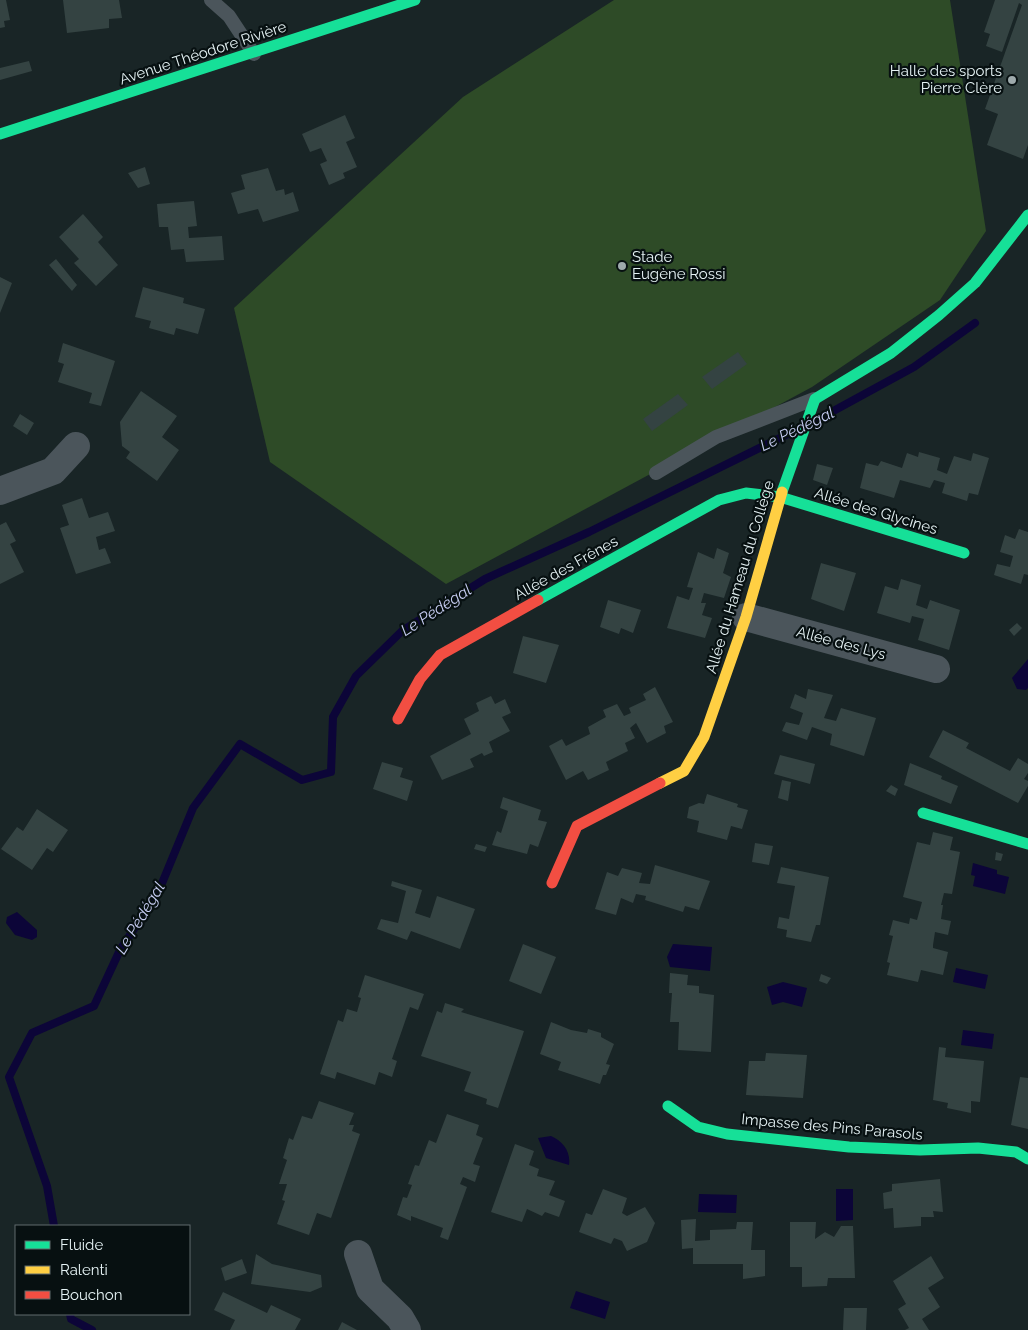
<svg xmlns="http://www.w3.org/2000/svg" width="1028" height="1330" viewBox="0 0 1028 1330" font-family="Raleway,sans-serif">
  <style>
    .green { fill: #2e4b27 }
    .water { fill: #0c0538 }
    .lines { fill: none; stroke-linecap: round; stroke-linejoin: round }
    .stream { stroke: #0c0538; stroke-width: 8 }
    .building { fill: #344342 }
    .lane { stroke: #4b555b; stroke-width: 14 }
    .street { stroke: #4b555b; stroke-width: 28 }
    .fast { stroke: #16e098; stroke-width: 11 }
    .slow { stroke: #ffcf43; stroke-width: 11 }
    .jam { stroke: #f24e42; stroke-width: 11 }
    .poi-dot { fill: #9eaaac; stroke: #071011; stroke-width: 2 }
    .labels { text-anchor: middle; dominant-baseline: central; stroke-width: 4.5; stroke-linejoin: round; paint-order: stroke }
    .street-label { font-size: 15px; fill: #e5f2f4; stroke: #071011 }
    .poi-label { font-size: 15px; fill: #e5f2f4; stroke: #071011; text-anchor: end }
    .water-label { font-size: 16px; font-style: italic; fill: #c7cdf2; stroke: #071011 }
  </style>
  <rect width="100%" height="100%" fill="#192526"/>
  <!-- green -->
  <path class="green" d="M614,0H950L986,231L940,300L812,387L446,584L270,462L234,308L463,97Z"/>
  <!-- water -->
  <path class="water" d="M1028,659V688L1026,690L1017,689L1012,678Z
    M973,863L997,870V874L1009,877L1005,894L973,886L975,876L971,875Z
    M17,912L37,930V937L32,940L15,935L6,923L7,917Z
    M673,944L712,947L710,971L670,967L667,957Z
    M956,968L988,975L985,989L953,982Z
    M783,982L807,988L802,1007L783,1002L772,1005L767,987Z
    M963,1030L994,1034L992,1049L961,1045Z
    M551,1136C563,1141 571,1152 569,1165L546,1158L538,1138Z
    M836,1189H853V1220L836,1221Z
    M699,1194L737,1195L736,1213L698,1212Z
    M576,1291L610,1302L605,1319L570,1308Z"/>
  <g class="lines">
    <!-- stream -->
    <path class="stream" d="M815,421L914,367L975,323
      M54,1226L47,1186L9,1077L32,1033L94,1006L120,950L158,893L193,808L240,744L302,780L331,772L333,717L356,676L402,631L485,579L589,532L796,430
      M70,1314L71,1319L92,1330"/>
  </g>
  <!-- building -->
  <path class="building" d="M0,0H6L10,20L4,21L5,27L0,28Z
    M63,0H119L122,18L109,19V28L67,33Z
    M995,0H1028V145L1023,159L987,145L998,114L985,109L1022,5L1019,3L1002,52L986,46L990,34L984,32Z
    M29,61L32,71L0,80V68Z
    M345,115L355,138L346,142L357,167L343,173L345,178L329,185L320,164L327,161L321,148L310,152L302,134Z
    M145,167L150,184L138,188L128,173Z
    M268,168L276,191L284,189L285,195L293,192L299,211L263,222L258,209L238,214L231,193L245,189L241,175Z
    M194,201L197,226L188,227L189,238L222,236L224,260L186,262L184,249L171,250L168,227H159L157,204Z
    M83,214L103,237L98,242L118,265L96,286L74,263L79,259L59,237Z
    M56,259L77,285L72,291L49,265Z
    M0,277L12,283L0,313Z
    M143,287L184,298L183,303L205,309L198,334L176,328L174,335L149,328L151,321L135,317Z
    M63,343L115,361L101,406L89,403L92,393L58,382L64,364L58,362Z
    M738,352L747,364L712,389L702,377Z
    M141,391L177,416L162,437L179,450L157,481L126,458L130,452L122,446L120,422Z
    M678,394L688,405L652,431L643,419Z
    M20,414L34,423L27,435L13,426Z
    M919,452L940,458L937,470L947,474L954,456L971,461L973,453L989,458L978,495L969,493L967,501L942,493L945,483L934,480L930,488L900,480L894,498L860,488L866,463L878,466L881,461L902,468L907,453L918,457Z
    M817,464L833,468L827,485L813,480Z
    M82,498L89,518L108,512L115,531L96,537L99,550L105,548L111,563L76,574L60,528L69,525L62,505Z
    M6,522L16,541L10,544L24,572L0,584V525Z
    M1019,529L1028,532V575L1024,574L1021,584L994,575L997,564L1010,567L1013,556L1000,552L1005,535L1015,539Z
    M717,548L729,553L723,573L731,577L724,598L704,593L701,603H706L702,615L712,618L705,638L667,628L677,596L689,600L693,588L687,587L698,552L714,559Z
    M821,563L856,573L844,611L811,599Z
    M901,579L921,585L916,605L927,609L930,600L960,610L949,650L918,640L924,619L912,616L910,623L877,613L885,586L898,590Z
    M608,600L641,610L633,633L621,628L619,634L600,627Z
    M1017,623L1022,628L1014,636L1009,630Z
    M523,636L559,645L546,683L513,673Z
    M655,687L673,722L664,726L666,733L647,743L636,723L630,728L635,738L625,743L628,751L606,762L609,770L588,780L583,771L566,780L549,746L562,739L566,746L590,734L588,727L606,717L603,710L617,704L624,716L631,713L629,708L646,700L643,694Z
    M808,689L833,695L824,718L836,721L841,708L876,718L864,756L830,745L832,734L812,727L807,740L782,731L786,722L799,725L803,713L790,708L795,694L806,699Z
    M491,696L495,704L505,699L511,713L502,717L510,731L489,742L493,752L484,756L482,753L470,759L474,767L442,780L430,756L471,734L464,719L479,711L476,703Z
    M943,730L969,743L966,748L1010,771L1018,758L1028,764V773L1024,779L1028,781V786L1018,803L929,757Z
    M780,755L815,764L810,784L774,774Z
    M382,762L403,768L400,777L413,781L407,801L373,789Z
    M910,763L942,776L941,779L958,786L951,804L904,785Z
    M782,780L791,782L788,801L778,798Z
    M891,785L898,789L895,796L886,791Z
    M707,794L738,804L737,807L748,810L742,829L731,826L727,840L697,832L699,821L687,818L689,807L699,803L704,804Z
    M503,797L541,810L538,820L547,822L538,847L530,844L527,854L492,845L497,831L501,833L508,811L500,808Z
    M37,809L68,830L53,852L47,848L32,870L1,849L17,827L23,831Z
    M933,832L953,837L950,850L960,852L952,894L944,893L941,905H943L941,919L951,921L948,935L935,932L933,945V948L948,952L943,975L921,970L918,982L887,975L890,963L887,962L893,936L889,935L893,920L909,924L910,918L917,920L922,902L903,897L917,842L930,845Z
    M755,843L773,846L769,865L752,862Z
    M476,844L487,847L485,852L474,849Z
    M996,852L1003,854L1001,861L995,860Z
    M655,865L710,881L699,910L685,906L683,912L645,900L646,896L636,894L633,903L621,898L616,915L595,909L607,872L618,876L622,868L642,873L639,883L650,884Z
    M781,867L829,877L820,925H816L811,942L786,937L787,930L777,928L779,917L789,919L795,886L777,883Z
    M392,881L422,890L415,913L430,918L437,896L475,909L460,949L411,931L407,940L377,929L381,919L398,923L406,891L391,886Z
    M523,944L556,957L541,994L509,981Z
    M670,973L688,975L687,985L699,986V993L714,995L711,1052L678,1050L679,1022H670L672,993H669Z
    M821,974L831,978L827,984L819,981Z
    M365,975L424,994L418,1010L410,1007L392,1059L397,1061L392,1077L379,1072L375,1085L337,1072L335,1079L320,1074L338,1020L343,1022L347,1009L357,1012L361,998L358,997Z
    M445,1003L464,1009L461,1012L524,1031L498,1108L486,1104L487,1099L464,1091L471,1072L421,1056L437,1011L442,1013Z
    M551,1022L571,1030L587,1033L588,1029L601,1033V1037L614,1044L606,1064L610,1065L606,1075H603L600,1084L558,1070L561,1062L540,1054Z
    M939,1047L946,1048L945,1057L984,1061L980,1102L971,1101V1113L947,1108L948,1103L933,1100Z
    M766,1053L807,1055L803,1098L746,1095L749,1061H765Z
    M1020,1077L1028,1078V1129L1011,1125Z
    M319,1101L354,1113L349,1125H354L352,1131L360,1134L331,1218L317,1213L309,1235L277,1224L285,1201L282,1200L287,1184H279L287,1160L283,1158L289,1138L293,1140L302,1116L312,1119Z
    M447,1114L479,1125L476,1135L483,1138L473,1164L480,1166L475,1182L463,1177L460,1184L467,1187L448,1240L440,1237L443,1228L411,1216V1221L397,1215L403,1197L407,1198L412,1185L408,1184L415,1165L419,1166L429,1140L436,1143Z
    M515,1144L534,1151L529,1165L539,1169L537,1176L555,1181L549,1195L565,1201L559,1217L545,1212L542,1216L527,1209L522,1222L491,1212Z
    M940,1179L943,1212L933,1211L934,1217H921V1226L894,1228L893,1208L884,1209L883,1193L892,1191V1184Z
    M603,1189L627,1198L622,1213L627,1216L645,1207L655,1223L647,1242L627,1251L622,1241L614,1238L611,1244L579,1232L586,1213L592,1215Z
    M696,1219L695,1241L710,1240V1230L736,1229L737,1222H753L751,1250H765V1276L743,1279V1264H693V1248L682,1249L681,1220Z
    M790,1222H816L815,1239L825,1232L834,1237L841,1226H853L855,1278H828L827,1286L802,1287V1267H790Z
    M256,1254L272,1264L321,1275L322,1287L310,1292L251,1284Z
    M931,1256L944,1278L928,1288L940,1307L922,1319L929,1330H905L909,1328L898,1309L906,1304L893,1281Z
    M242,1259L247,1273L225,1281L221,1268Z
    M223,1292L267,1313L271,1305L301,1319L295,1330H230L235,1320L214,1310Z
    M844,1308H867L866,1330H843Z
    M342,1322L357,1330H338Z"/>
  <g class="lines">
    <!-- lane -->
    <path class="lane" d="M211,0L229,16L254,54
      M656,473L716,437L814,399"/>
    <!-- street -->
    <path class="street" d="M0,491L53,471L76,446
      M746,617L936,669
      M358,1254L370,1289L400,1318L407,1330"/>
    <!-- fast -->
    <path class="fast" d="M0,134L415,0
      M782,492L815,399L891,353L939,315L975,283L1028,215
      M538,600L719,500L746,493L780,497L964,553
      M923,813L1028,844
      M668,1106L698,1127L727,1134L849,1147L920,1150L978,1148L1016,1152L1028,1159"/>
    <!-- slow -->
    <path class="slow" d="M660,783L684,771L704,737L746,617L782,492"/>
    <!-- jam -->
    <path class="jam" d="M398,719L420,679L440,655L538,600
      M552,883L577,826L660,783"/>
  </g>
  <!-- markers -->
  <g class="poi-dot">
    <circle cx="1012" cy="80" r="5"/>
    <circle cx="622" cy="266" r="5"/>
  </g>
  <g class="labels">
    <!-- street labels -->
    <g class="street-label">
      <text transform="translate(203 53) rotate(-18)">Avenue Théodore Rivière</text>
      <text transform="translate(876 511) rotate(17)">Allée des Glycines</text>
      <text transform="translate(566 568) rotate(-29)">Allée des Frênes</text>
      <text transform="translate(740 577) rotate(-73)">Allée du Hameau du Collège</text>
      <text transform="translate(841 643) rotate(15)">Allée des Lys</text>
      <text transform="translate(832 1127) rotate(5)">Impasse des Pins Parasols</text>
    </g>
    <!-- poi labels -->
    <g class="poi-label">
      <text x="1002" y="71">Halle des sports<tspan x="1002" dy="17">Pierre Clère</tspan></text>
      <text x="632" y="257" text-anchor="start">Stade<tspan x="632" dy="17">Eugène Rossi</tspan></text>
    </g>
    <!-- water labels -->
    <g class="water-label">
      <text transform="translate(797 429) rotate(-26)">Le Pédégal</text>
      <text transform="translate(436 610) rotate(-33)">Le Pédégal</text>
      <text transform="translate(140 918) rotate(-59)">Le Pédégal</text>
    </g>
  </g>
  <!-- legend -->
  <rect x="15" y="1225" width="175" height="90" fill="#071011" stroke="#606a6c"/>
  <rect x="25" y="1241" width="25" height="8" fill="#16e098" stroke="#606a6c"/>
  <text x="60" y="1250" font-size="15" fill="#e5f2f4">Fluide</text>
  <rect x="25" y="1266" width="25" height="8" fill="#ffcf43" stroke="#606a6c"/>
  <text x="60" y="1275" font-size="15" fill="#e5f2f4">Ralenti</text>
  <rect x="25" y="1291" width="25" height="8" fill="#f24e42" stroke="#606a6c"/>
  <text x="60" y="1300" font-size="15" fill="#e5f2f4">Bouchon</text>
</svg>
